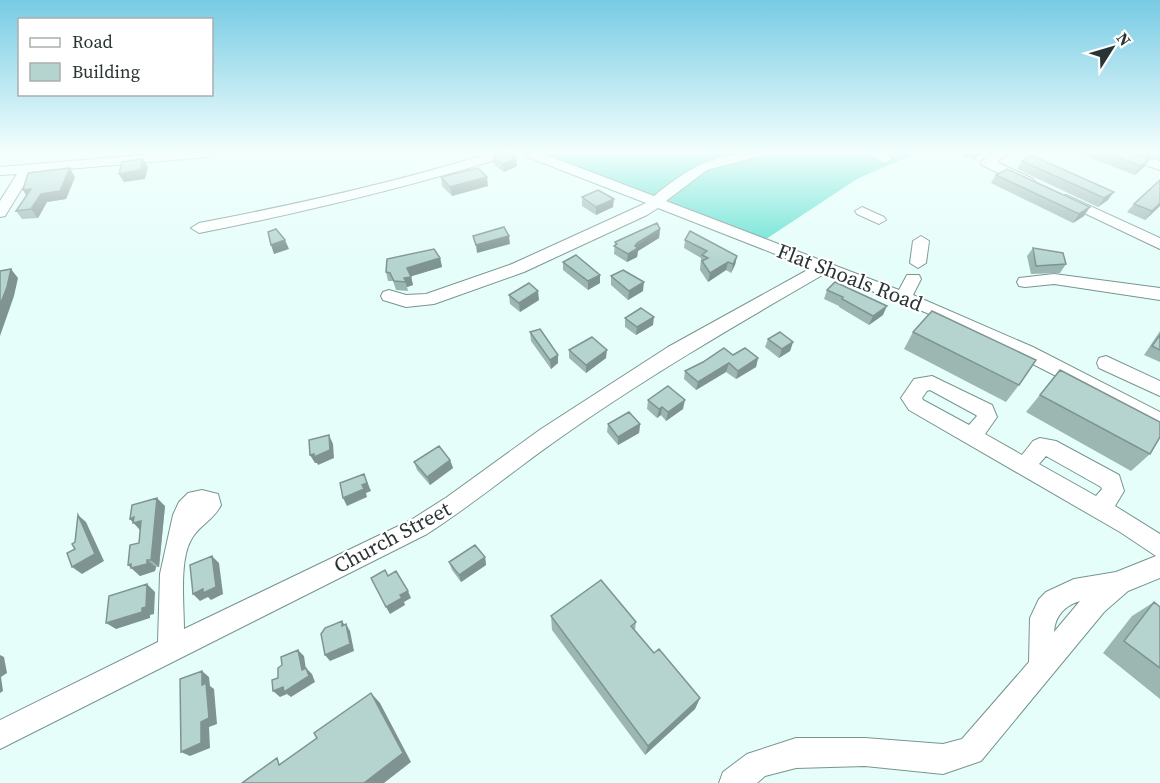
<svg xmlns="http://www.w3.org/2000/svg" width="1160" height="783" viewBox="0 0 1160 783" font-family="'Source Serif 4',serif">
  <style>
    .forest { fill: #62e0d1 }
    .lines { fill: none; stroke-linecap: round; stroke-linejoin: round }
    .minor-casing { stroke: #789590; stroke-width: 2 }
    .minor { fill: #fff; fill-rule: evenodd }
    .wall { fill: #9cb6b2 }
    .shaded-wall { fill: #7f9491 }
    .building { fill: #b5d4cf; stroke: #7f9491; stroke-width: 1.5 }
    .labels { text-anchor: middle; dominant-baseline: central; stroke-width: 4.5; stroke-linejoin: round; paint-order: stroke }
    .street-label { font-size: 21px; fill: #293534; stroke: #fff }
  </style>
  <rect width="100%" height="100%" fill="#e5fefa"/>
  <!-- forest -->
  <path class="forest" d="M547,153H916L857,179L763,241L540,157Z"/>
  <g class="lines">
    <!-- minor casing -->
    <g class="minor-casing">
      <path id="minor" d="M166,153H216L209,157L32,172L5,216L0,217V201L17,174L0,175V167Z
        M490,153H510L508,156C406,188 304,212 199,233L191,228L199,223C298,204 394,183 490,153Z
        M524,153H541L654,196C691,166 713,153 762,153L761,156L707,170L666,201L899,290L907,275H919L921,279L913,295L1033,347L1160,412V429L1019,357L927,313L826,273C734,326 643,379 557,440C513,471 472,505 427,534L0,749V720L158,642L160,574L173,515L179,502L188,493L202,490L218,494L221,505C214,520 198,526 191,540C179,561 184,605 184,629L411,520L447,497L541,429L668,347L811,268L658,208L647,215L524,272L434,304L406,307L383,300L381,296L383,292L389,290L406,295L426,294L512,264L646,203L525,156Z
        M865,153H882L892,159L885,163Z
        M993,153H1008L997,162L1033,179L1035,182L1033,185H1023L982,165L980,162Z
        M1117,153H1136L1160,161V170L1119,156Z
        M1066,195L1160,238V249L1061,202L1059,199L1061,196Z
        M862,207L884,217L886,220L879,224L857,214L855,211Z
        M921,236L929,241L926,263L918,268L910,263L913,241Z
        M1054,274L1160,288V300L1054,284L1025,287L1019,286L1017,282L1019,278Z
        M1106,356L1160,381V396L1099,368L1097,363L1099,358Z
        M932,376L992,405L997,417L985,434L1022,455L1033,441L1040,438L1056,441L1119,475L1124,491L1115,506L1160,534V578L1128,591L1104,612L981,761L943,774L865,766L796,768L765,776L757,783H719L723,772L747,754L796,738H865L943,744L962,739L1029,662L1030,618L1039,599L1046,592L1074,579L1116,572L1156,556L1120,532L909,410L901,398L914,379ZM930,390L976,415L977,416L969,425L923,400L922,398L927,391ZM1046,456L1101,487L1102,489L1096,496L1039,464ZM1080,601L1054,632C1055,616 1064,606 1080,601Z"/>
    </g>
    <!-- minor -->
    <use href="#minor" class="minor"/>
  </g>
  <!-- wall -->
  <path class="wall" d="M960,153H984L973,160L959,154Z
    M1077,153H1132L1150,159L1144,167L1135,175Z
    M1141,153H1160V160Z
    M493,157L516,158L517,166L504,172L494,165Z
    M1022,161L1108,200L1098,207L1017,169Z
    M996,175L1084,216L1073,223L991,183Z
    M75,177L66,199L47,202L38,218L22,219L16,211L26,195L23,190Z
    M441,177L488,186L452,196L442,186Z
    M1160,180V206L1145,220L1127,212L1134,204Z
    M582,197L613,207L596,215L582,206Z
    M660,229L659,238L638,251L637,257L627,262L614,254L615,242Z
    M685,240L737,256L735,265L731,273L726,270L708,282L700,270L701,258L684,248Z
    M1033,248L1066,264L1060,273L1031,274L1027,256Z
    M440,258L442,267L411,276L413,285L407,287L408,291L396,290L393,281H388L386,272Z
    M563,262L600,283L588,290L563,270Z
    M611,276L643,291L628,300L611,285Z
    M827,290L883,315L869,325L839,307V306L824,299Z
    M509,295L539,300L520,312L510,304Z
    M625,318L653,325L636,335L625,327Z
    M1160,331V362L1144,355Z
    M530,332L558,363L551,369L531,341Z
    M913,332L1019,385L1006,402L904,349Z
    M768,339L793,342L790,351L779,358L765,347Z
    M569,350L606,358L586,373L569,358Z
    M733,355L758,358L756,367L736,379L726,372L696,390L684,379L685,371Z
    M1060,370L1150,454L1131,471L1026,412Z
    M648,400L683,409L666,421L661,415L657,418L647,409Z
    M608,424H640L639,433L618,445L607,432Z
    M450,460L453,468L430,485L417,470L414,462Z
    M165,506L159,567H156L155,571L140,576L128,565L139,543L140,530L130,519Z
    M485,557L486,565L461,582L452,570L449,562Z
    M1154,602L1160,607V699L1103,653L1132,616Z
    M551,616L636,622L635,630L654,653L700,698L695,709L645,755L552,630Z"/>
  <!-- shaded-wall -->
  <path class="shaded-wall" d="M977,153H984L973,160Z
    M516,158L517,166L504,172L503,164Z
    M143,159L148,167L145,179L124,182L119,174Z
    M1150,159L1144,167L1135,175L1141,166Z
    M70,168L75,177L66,199L47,202L38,218L31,209L41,194Z
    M487,177L488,186L452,196L450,187Z
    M31,189L29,199L23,190Z
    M1114,192L1108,200L1098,207L1104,198Z
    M614,199L613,207L596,215V207Z
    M1160,203V206L1145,220L1152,211Z
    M1090,207L1084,216L1073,223L1079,214Z
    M660,229L659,238L638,251L637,257L627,262L628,254L635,246Z
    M509,236L510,244L477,253L476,245Z
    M285,240L289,249L274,254L271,245Z
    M737,256L735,265L731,273L733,264Z
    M440,258L442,267L409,277L407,268Z
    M728,262L726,270L708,282L710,273Z
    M11,269L18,278L14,296L0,336V305Z
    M600,275V283L588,290V281Z
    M411,277L413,285L407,287L404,278Z
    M644,282L643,291L628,300L629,291Z
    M538,291L539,300L520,312L519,303Z
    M887,306L883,315L869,325L873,316Z
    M654,317L653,325L636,335L637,327Z
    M793,342L790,351L779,358L782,349Z
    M607,350L606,358L586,373V365Z
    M558,355V363L551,369L550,360Z
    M758,358L756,367L736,379L738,371Z
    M729,363L726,372L696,390L698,382Z
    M685,400L683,409L666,421L668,412Z
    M662,407L661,415L657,418L659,409Z
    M640,424L639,433L618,445V437Z
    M329,435L333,444L334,458L318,465L317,463H315L310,455Z
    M450,460L453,468L430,485L427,477Z
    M364,474L371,491L366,493L367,497L347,506L343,498L362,485Z
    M157,498L165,506L159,567L151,560Z
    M78,515L86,522L104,561L82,574L72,567Z
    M134,517L141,521V531L130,519Z
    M212,556L219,563L223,594L211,600L208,597L200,601L193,594Z
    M485,557L486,565L461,582L459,575Z
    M147,560L156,567L155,571L140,576L128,565Z
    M147,584L155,592L154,614L150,615V618L116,629L106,623Z
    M408,591L411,598L404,602L405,605L390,614L386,607L400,595Z
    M342,621L346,627V624L350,631L354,651L330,661L325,655L342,626Z
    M298,650L304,656L307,676L302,670Z
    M0,655L4,657L7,673L1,677L3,691L0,693Z
    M306,668L312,674L315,682L291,697L287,694L280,697L273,691Z
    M202,671L209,677L210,686L214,689L217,724L209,727L210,748L190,756L181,752L201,722Z
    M371,693L380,703L411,762L384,783H364Z
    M700,698L695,709L645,755L648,746Z"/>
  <!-- building -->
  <path class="building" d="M502,153H508L516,158L503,164L493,157Z
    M1105,153H1132L1150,159L1141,166Z
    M1031,155L1114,192L1104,198L1022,161Z
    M143,159L140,170L119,174L122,162Z
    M70,168L60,191L41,194L31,209L16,211L31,189L23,190L28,173Z
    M478,168L487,177L450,187L441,177Z
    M1007,169L1090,207L1079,214L996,175Z
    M1160,180V203L1152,211L1134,204Z
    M598,190L614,199L596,207L582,197Z
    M657,223L660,229L637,243L635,246L638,248L628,254L614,246L617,244L615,242Z
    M504,227L509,236L476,245L473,236Z
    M276,229L285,240L271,245L268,232Z
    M690,231L737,256L733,264L728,262L710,273L702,261L708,258L702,255L707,251L685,240Z
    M1033,248L1063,253L1066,264L1036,266Z
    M434,249L440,258L407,268L411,277L404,278L406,282L394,281L390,273L386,272L387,259Z
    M576,255L600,275L588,281L563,262Z
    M11,269L7,287L0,305V271Z
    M623,270L644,282L629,291L611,276Z
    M835,282L887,306L873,316L842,299L843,297L827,290Z
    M529,283L538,291L519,303L509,295Z
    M641,308L654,317L637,327L625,318Z
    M932,311L1036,360L1019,385L913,332Z
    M540,329L558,355L550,360L530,332Z
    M780,332L793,342L782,349L768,339Z
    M1160,335V350L1152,346Z
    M592,337L607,350L586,365L569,350Z
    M724,348L733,355L745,348L758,358L738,371L729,363L698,382L685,371L703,362Z
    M1060,370L1160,422V437L1150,454L1040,395Z
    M668,386L685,400L668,412L662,407L659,409L648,400Z
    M629,412L640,424L618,437L608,424Z
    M329,435L330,450L314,457V454L310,455L309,440Z
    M439,446L450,460L427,477L414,462Z
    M364,474L367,483L362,485L364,489L343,498L340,483Z
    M157,498L151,560H147V564L131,568V564L128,565L130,545L139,543L141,521L133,523L134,517L130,519L132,505Z
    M78,515L95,554L72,567L67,553L75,549L72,544L75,542Z
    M475,545L485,557L459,575L449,562Z
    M212,556L216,587L203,593V589L193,594L190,565Z
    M385,570L388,576L396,571L408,591L400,595L402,598L386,607L371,578Z
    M601,580L636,622L631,626L654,653L659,649L700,698L648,746L551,616Z
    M147,584L146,607L142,608V612L106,623L109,596Z
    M1154,602L1160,607V668L1124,641Z
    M342,621V626L346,624L350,644L325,655L321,634L325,628Z
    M298,650L302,670L306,668L309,676L284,692L283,687L273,691L272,680L278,678V668L282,665L281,657Z
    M202,671V685L206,683L209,718L201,722V743L181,752L180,679Z
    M371,693L403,753L364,783H242L277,758L279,765L317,738L314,733Z"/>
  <!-- sky -->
  <linearGradient id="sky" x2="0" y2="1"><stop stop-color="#78cbe4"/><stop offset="0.58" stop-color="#f3fffd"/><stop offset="1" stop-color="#f3fffd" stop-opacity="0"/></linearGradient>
  <rect width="1160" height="262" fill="url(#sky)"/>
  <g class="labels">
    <!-- street labels -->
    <g class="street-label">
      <text transform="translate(850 277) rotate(21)">Flat Shoals Road</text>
      <text transform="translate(392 537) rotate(-28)">Church Street</text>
    </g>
  </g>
  <!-- legend -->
  <rect x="18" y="18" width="195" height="78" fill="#ffffff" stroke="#a9aeae" stroke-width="1.5"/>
  <rect x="30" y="38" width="30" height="9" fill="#ffffff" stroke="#a9aeae" stroke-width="1.5"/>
  <text x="72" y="48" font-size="18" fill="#293534">Road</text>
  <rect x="30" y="63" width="30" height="18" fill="#b5d4cf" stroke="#a9aeae" stroke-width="1.5"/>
  <text x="72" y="78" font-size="18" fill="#293534">Building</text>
  <!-- north arrow -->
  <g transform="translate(1112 48) rotate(53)" stroke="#ffffff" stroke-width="4.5" paint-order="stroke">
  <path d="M0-4.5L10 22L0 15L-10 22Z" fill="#293534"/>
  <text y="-9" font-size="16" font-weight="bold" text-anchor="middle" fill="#293534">N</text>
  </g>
</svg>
